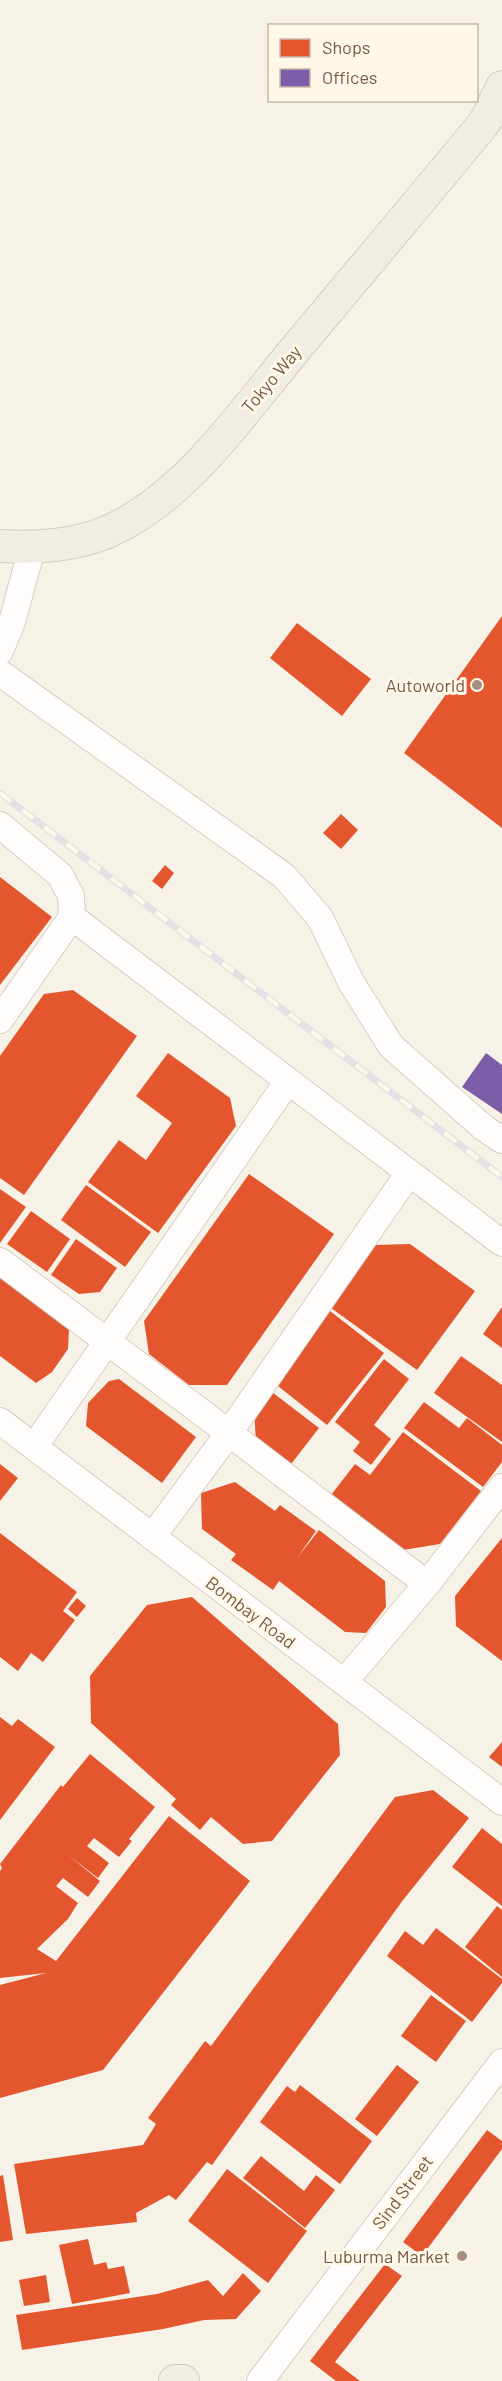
<svg xmlns="http://www.w3.org/2000/svg" width="502" height="2381" viewBox="0 0 502 2381" font-family="Barlow,sans-serif">
  <style>
    .shops { fill: #e4572e }
    .offices { fill: #7b5ea7 }
    .lines { fill: none; stroke-linecap: round; stroke-linejoin: round }
    .minor-casing { stroke: #d7cdc2; stroke-width: 28 }
    .major-casing { stroke: #d6ccc3; stroke-width: 34 }
    .minor { stroke: #fefdfb; stroke-width: 26 }
    .major { stroke: #f2ede4; stroke-width: 32 }
    .rail-casing { stroke: #e4e1e4; stroke-width: 7 }
    .rail { stroke: #fff7e8; stroke-width: 4.5; stroke-dasharray: 14; stroke-linecap: butt }
    .poi-dot { fill: #a48f7e; stroke: #fff7e8; stroke-width: 2 }
    .labels { text-anchor: middle; dominant-baseline: central; stroke-width: 6; stroke-linejoin: round; paint-order: stroke }
    .street-label { font-size: 18px; fill: #775a45; stroke: #fff7e8 }
    .poi-label { font-size: 18px; fill: #775a45; stroke: #fff7e8; text-anchor: end }
  </style>
  <rect width="100%" height="100%" fill="#f7f2e7"/>
  <!-- shops -->
  <path class="shops" d="M502,616V828L404,753Z
    M297,623L371,679L342,716L270,658Z
    M341,814L358,830L341,849L323,833Z
    M165,865L174,873L162,889L152,881Z
    M0,877L52,917L0,985Z
    M73,990L137,1036L24,1195L0,1178V1056L44,994Z
    M168,1053L230,1098L236,1126L158,1233L88,1182L119,1140L146,1160L172,1123L136,1096Z
    M249,1174L334,1234L227,1385H189L149,1354L144,1321Z
    M86,1185L151,1232L125,1267L61,1220Z
    M0,1189L26,1207L0,1243Z
    M31,1211L70,1239L47,1272L7,1244Z
    M76,1239L117,1268L100,1292L79,1294L51,1275Z
    M410,1244L475,1291L417,1370L331,1308L376,1245Z
    M0,1278L69,1329L68,1349L52,1372L36,1383L0,1356Z
    M502,1307V1348L483,1334Z
    M330,1311L384,1353L327,1425L273,1382Z
    M461,1356L502,1385V1442L434,1393Z
    M384,1359L409,1379L374,1425L391,1439L371,1465L353,1451L360,1442L335,1422Z
    M119,1379L196,1437L162,1483L86,1426L88,1403L109,1381Z
    M268,1389L319,1428L288,1468L256,1443L254,1408Z
    M424,1402L459,1428L467,1418L502,1445V1462L483,1487L404,1428Z
    M403,1432L481,1491L440,1544L403,1550L331,1495L355,1464L370,1475Z
    M0,1464L18,1478L0,1501Z
    M235,1482L275,1511L280,1505L316,1531L297,1558L319,1530L385,1581L386,1607L366,1633L345,1632L279,1581L273,1590L231,1560L236,1554L202,1529L201,1493Z
    M0,1533L77,1592L63,1611L75,1620L43,1662L31,1653L18,1671L0,1657Z
    M502,1538V1661L456,1626L455,1596Z
    M192,1597L338,1724L340,1755L272,1841L243,1844L211,1817L200,1830L171,1805L176,1799L91,1723L90,1676L147,1605Z
    M77,1598L86,1606L77,1617L68,1609Z
    M0,1717L12,1726L18,1719L55,1747L0,1820Z
    M502,1742V1767L489,1757Z
    M90,1754L155,1807L129,1839L132,1841L119,1857L94,1838L87,1846L109,1863L98,1878L68,1855L100,1881L88,1897L63,1878L56,1886L78,1903L68,1919L37,1949L56,1961L169,1816L250,1881L103,2070L0,2098V1985L46,1973L0,1978V1871L2,1868L0,1864L61,1785L63,1787Z
    M433,1790L469,1818L403,1900L212,2165L207,2162L176,2200L169,2195L136,2213L137,2222L26,2234L14,2164L143,2145L156,2124L148,2118L205,2041L211,2046L395,1797Z
    M482,1828L502,1844V1906L452,1867Z
    M497,1906L502,1910V1977L465,1947Z
    M436,1928L502,1979V1983L472,2022L387,1956L405,1931L423,1945Z
    M431,1995L466,2021L436,2062L401,2036Z
    M397,2065L419,2082L377,2136L355,2119Z
    M300,2085L372,2141L340,2184L260,2122L287,2086L295,2092Z
    M487,2130L502,2141V2149L422,2256L403,2242Z
    M261,2156L304,2191L316,2175L335,2190L305,2228L243,2178Z
    M227,2169L307,2231L268,2283L188,2221Z
    M3,2175L13,2240L0,2242V2176Z
    M88,2239L94,2265L106,2262L108,2269L124,2266L130,2293L72,2304L59,2245Z
    M385,2264L402,2276L335,2362L360,2381H336L310,2361Z
    M243,2273L261,2291L236,2319L204,2320L163,2329L22,2350L16,2315L157,2294L208,2280L223,2296Z
    M46,2275L50,2302L24,2306L19,2280Z"/>
  <!-- offices -->
  <path class="offices" d="M486,1053L502,1065V1114L462,1087Z"/>
  <g class="lines">
    <!-- minor casing -->
    <g class="minor-casing">
      <path id="minor" d="M0,651L12,622L32,548
        M0,673L284,876L320,918L351,982L391,1046L484,1128L502,1140
        M0,825L60,875L71,896L72,917
        M0,1020L72,917L502,1243
        M0,1261L229,1433L409,1173
        M0,1421L502,1802
        M34,1447L288,1081
        M152,1537L229,1433L427,1584
        M344,1682L427,1584L502,1487
        M260,2381L502,2062"/>
    </g>
    <!-- major casing -->
    <g class="major-casing">
      <path id="major" d="M0,546C35,548 74,546 107,532C185,499 245,409 298,346C361,271 423,197 485,122L502,87
        M175,2381H183"/>
    </g>
    <!-- minor -->
    <use href="#minor" class="minor"/>
    <!-- major -->
    <use href="#major" class="major"/>
    <!-- rail casing -->
    <g class="rail-casing">
      <path id="rail" d="M0,793L502,1177"/>
    </g>
    <!-- rail -->
    <use href="#rail" class="rail"/>
  </g>
  <!-- markers -->
  <g class="poi-dot">
    <circle cx="477" cy="685" r="6"/>
    <circle cx="462" cy="2256" r="6"/>
  </g>
  <g class="labels">
    <!-- street labels -->
    <g class="street-label">
      <text transform="translate(271 379) rotate(-50)">Tokyo Way</text>
      <text transform="translate(251 1612) rotate(37)">Bombay Road</text>
      <text transform="translate(402 2192) rotate(-53)">Sind Street</text>
    </g>
    <!-- poi labels -->
    <g class="poi-label">
      <text x="465" y="685">Autoworld</text>
      <text x="450" y="2256">Luburma Market</text>
    </g>
  </g>
  <!-- legend -->
  <rect x="268" y="24" width="210" height="78" fill="#fff7e8" stroke="#c9b8a7" stroke-width="1.5"/>
  <rect x="280" y="39" width="30" height="18" fill="#e4572e" stroke="#c9b8a7" stroke-width="1.5"/>
  <text x="322" y="54" font-size="18" fill="#775a45">Shops</text>
  <rect x="280" y="69" width="30" height="18" fill="#7b5ea7" stroke="#c9b8a7" stroke-width="1.5"/>
  <text x="322" y="84" font-size="18" fill="#775a45">Offices</text>
</svg>
